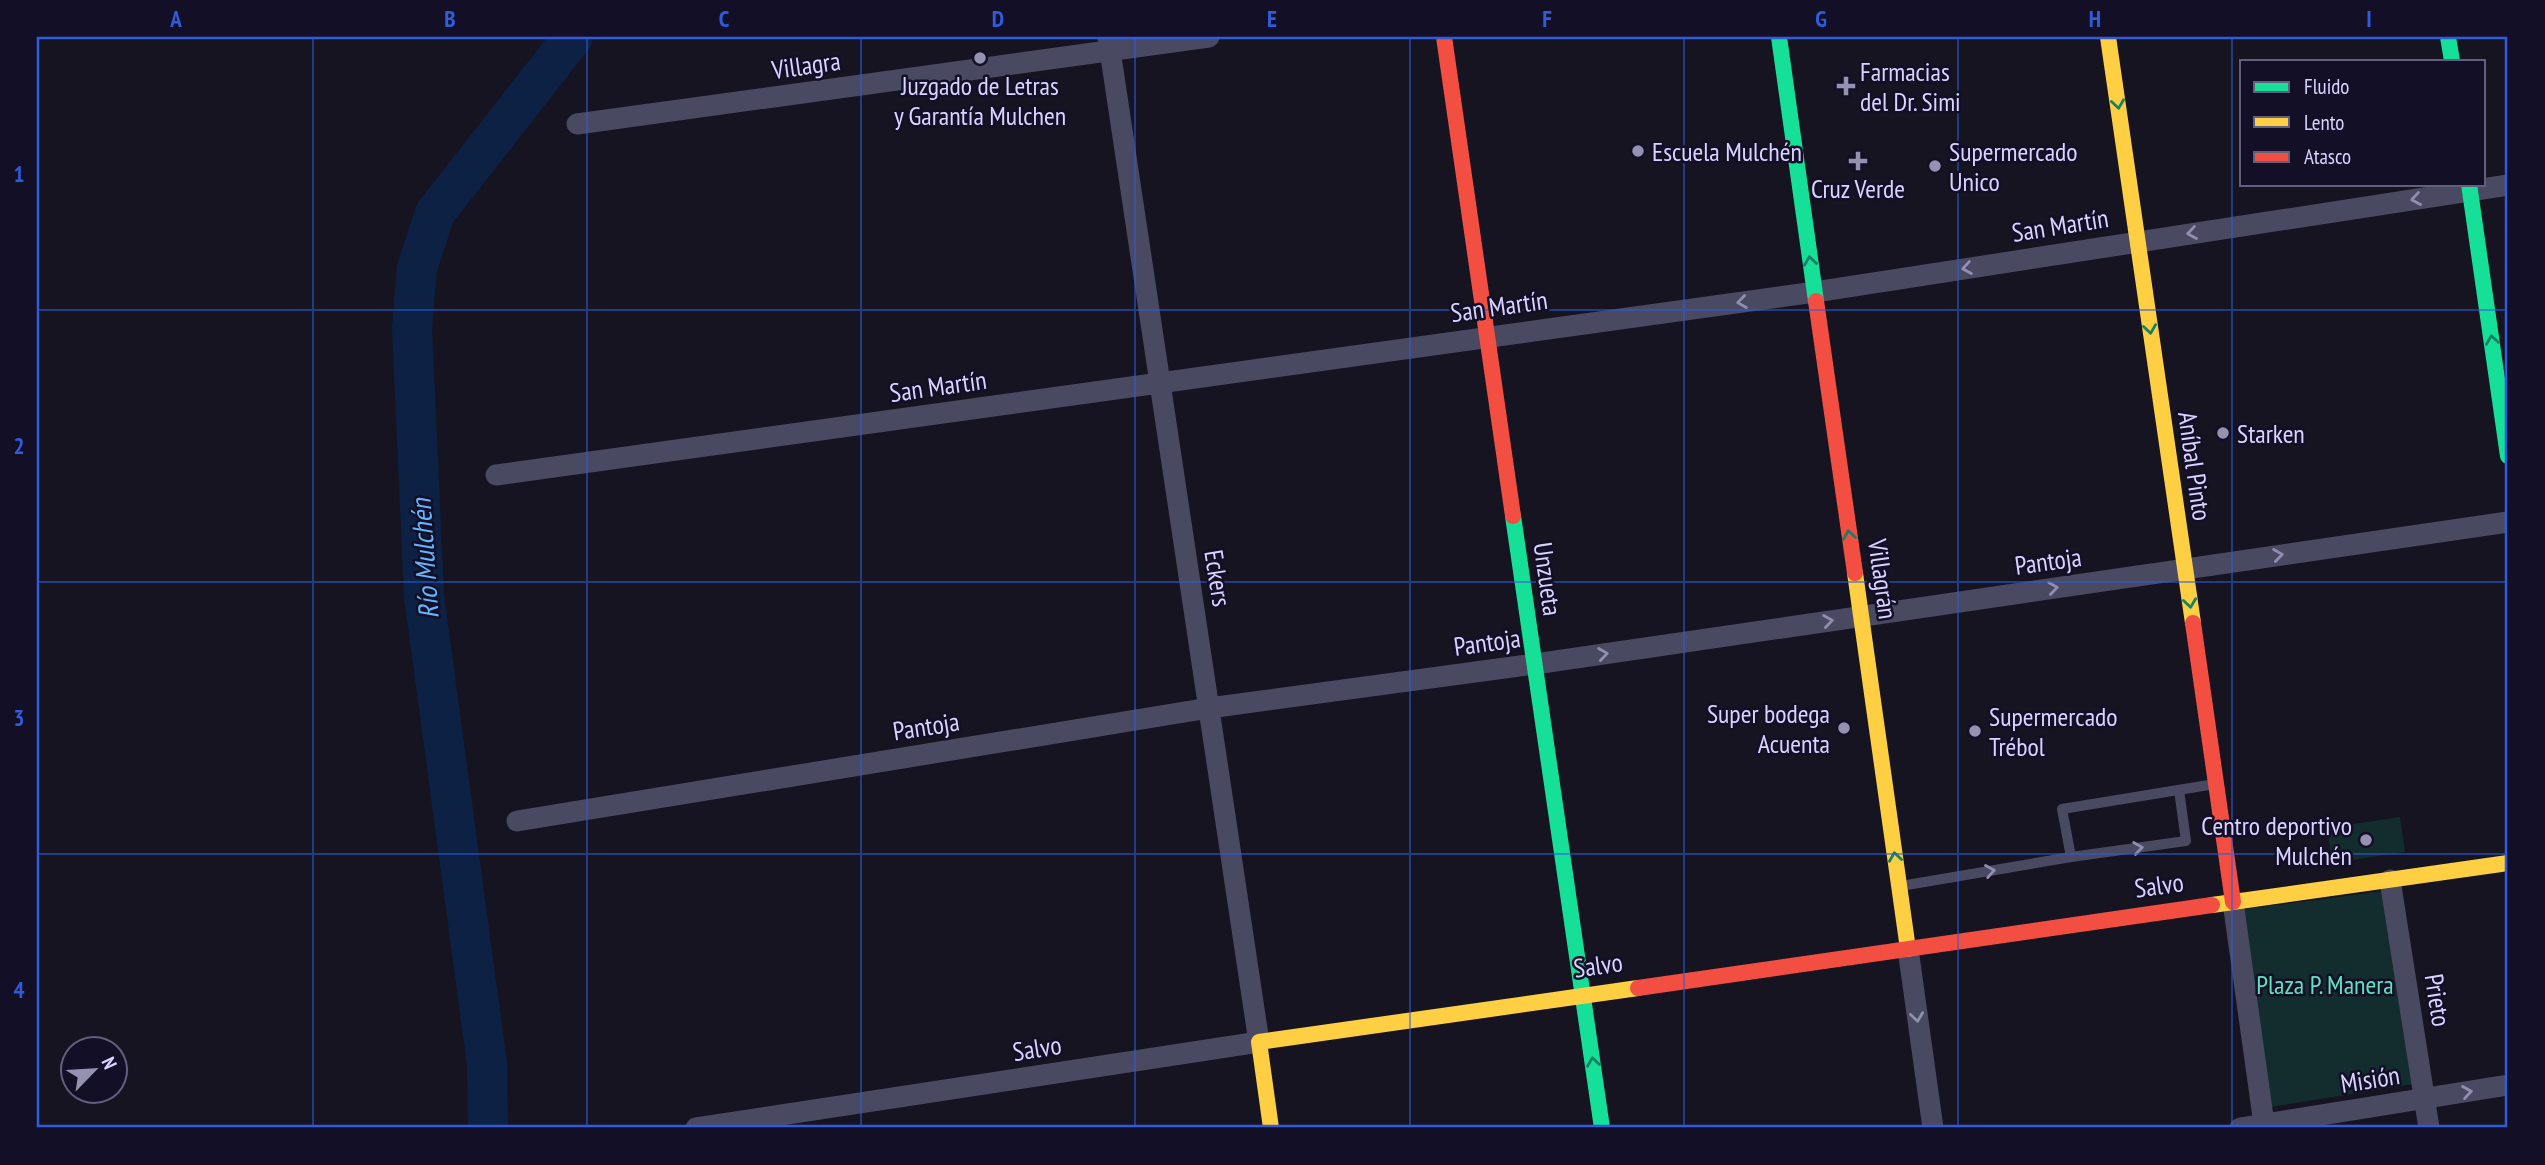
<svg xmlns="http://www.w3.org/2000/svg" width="2545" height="1165" viewBox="0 0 2545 1165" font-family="'PT Sans Narrow',sans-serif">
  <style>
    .green { fill: #132c2d }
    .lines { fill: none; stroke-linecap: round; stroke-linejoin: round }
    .river { stroke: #0d2144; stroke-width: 40 }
    .lane { stroke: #4a4962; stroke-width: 10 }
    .street { stroke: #4a4962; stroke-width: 21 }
    .fast { stroke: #16e098; stroke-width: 16 }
    .slow { stroke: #ffcf43; stroke-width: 16 }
    .jam { stroke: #f24e42; stroke-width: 16 }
    .oneway { stroke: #158265 }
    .oneway2 { stroke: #928eb0 }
    .grid { fill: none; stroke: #305bdc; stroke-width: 2; stroke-opacity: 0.55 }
    .poi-dot { fill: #9591b1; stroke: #130f26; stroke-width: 2.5 }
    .labels { text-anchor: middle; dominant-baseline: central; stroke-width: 5; stroke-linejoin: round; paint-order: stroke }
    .street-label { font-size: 26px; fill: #d9d4ff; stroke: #130f26 }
    .poi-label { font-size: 26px; fill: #d9d4ff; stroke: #130f26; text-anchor: start }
    .park-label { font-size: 26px; fill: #5fe0c0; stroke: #130f26 }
    .water-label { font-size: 28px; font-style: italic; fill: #62b6ff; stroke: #130f26 }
    .neatline { fill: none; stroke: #305bdc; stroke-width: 2.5 }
    .grid-label { font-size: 23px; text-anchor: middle; font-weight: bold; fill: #305bdc }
  </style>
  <rect width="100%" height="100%" fill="#161421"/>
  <!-- green -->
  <path class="green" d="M2400,817L2405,852L2332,863L2327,828Z
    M2384,891L2414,1084L2271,1107L2239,910Z"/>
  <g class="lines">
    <!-- river -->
    <path class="river" d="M488,1128L487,1064L424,596L412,328L417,268L435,213L573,37"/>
    <!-- lane -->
    <path class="lane" d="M2071,857L2062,809L2215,784
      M1901,886L2071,857L2186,841L2179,790"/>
    <!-- street -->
    <path class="street" d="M577,124L1209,37
      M496,475L1815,292L2508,185
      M517,821L1209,708L1535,664L2508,522
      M2390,880L2429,1128
      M2233,902L2264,1124
      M1908,949L1933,1128
      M696,1128L1259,1042L1108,37
      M2240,1128L2508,1085"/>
    <!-- fast -->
    <path class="fast" d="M1779,37L1816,301
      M2448,37L2452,61
      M2469,184L2508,456
      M1513,516L1602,1128"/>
    <!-- slow -->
    <path class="slow" d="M2108,37L2193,623
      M1855,573L1908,949
      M2212,905L2508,863
      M1271,1128L1259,1042L1638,988"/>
    <!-- jam -->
    <path class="jam" d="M1444,37L1513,516
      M1816,301L1855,573
      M2193,623L2233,902
      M1638,988L2212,905"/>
  </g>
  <!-- one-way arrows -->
  <defs><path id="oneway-chevron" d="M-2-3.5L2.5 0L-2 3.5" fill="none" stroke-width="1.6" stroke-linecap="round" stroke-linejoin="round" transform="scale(1.75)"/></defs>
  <g class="oneway">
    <use href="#oneway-chevron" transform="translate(2118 104) rotate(82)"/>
    <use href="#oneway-chevron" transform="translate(1810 261) rotate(-98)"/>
    <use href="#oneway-chevron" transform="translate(2150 329) rotate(82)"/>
    <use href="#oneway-chevron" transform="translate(2492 340) rotate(-98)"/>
    <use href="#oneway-chevron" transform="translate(1849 535) rotate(-98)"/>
    <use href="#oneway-chevron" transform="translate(2190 603) rotate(82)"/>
    <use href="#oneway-chevron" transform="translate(1895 857) rotate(-98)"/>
    <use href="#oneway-chevron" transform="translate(1593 1062) rotate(-98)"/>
  </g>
  <g class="oneway2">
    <use href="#oneway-chevron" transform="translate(2416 199) rotate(171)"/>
    <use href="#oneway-chevron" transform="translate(2192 233) rotate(171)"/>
    <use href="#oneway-chevron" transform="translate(1967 268) rotate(171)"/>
    <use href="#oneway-chevron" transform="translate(1742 302) rotate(172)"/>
    <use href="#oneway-chevron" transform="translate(2278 555) rotate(-8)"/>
    <use href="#oneway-chevron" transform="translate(2053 588) rotate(-8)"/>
    <use href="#oneway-chevron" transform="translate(1828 621) rotate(-8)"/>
    <use href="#oneway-chevron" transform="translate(1603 654) rotate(-8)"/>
    <use href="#oneway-chevron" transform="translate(2138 848) rotate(-8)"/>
    <use href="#oneway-chevron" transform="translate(1990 871) rotate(-10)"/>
    <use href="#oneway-chevron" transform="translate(1917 1017) rotate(82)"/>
    <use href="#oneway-chevron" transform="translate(2467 1092) rotate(-9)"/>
  </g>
  <!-- grid -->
  <path class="grid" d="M313,37V1128M587,37V1128M861,37V1128M1135,37V1128M1410,37V1128M1684,37V1128M1958,37V1128M2232,37V1128M37,310H2508M37,582H2508M37,854H2508"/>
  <!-- markers -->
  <g class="poi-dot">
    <circle cx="980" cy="58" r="7"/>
    <path d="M1842.5 75.5h7v7h7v7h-7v7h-7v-7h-7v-7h7z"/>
    <circle cx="1638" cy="151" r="7"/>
    <path d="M1854.5 150.5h7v7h7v7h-7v7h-7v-7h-7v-7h7z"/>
    <circle cx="1935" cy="166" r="7"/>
    <circle cx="2223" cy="433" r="7"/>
    <circle cx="1844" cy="728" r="7"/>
    <circle cx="1975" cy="731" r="7"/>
    <circle cx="2366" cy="840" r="7"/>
  </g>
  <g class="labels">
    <!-- street labels -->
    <g class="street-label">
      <text transform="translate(806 65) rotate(-8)">Villagra</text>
      <text transform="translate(2060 225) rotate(-9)">San Martín</text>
      <text transform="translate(1499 306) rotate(-8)">San Martín</text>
      <text transform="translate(938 386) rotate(-8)">San Martín</text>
      <text transform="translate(2195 466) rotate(82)">Aníbal Pinto</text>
      <text transform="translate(2048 561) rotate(-8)">Pantoja</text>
      <text transform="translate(1218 578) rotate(81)">Eckers</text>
      <text transform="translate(1548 579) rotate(82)">Unzueta</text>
      <text transform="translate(1883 579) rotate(82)">Villagrán</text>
      <text transform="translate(1487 642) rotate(-8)">Pantoja</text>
      <text transform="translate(926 726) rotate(-9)">Pantoja</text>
      <text transform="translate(2159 885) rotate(-8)">Salvo</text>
      <text transform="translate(1598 965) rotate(-8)">Salvo</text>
      <text transform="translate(2438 1000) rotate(81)">Prieto</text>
      <text transform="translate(1037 1048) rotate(-9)">Salvo</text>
      <text transform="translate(2370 1079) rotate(-9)">Misión</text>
    </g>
    <!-- poi labels -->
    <g class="poi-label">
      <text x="1860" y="71">Farmacias<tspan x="1860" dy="30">del Dr. Simi</tspan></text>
      <text x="980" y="85" text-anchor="middle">Juzgado de Letras<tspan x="980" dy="30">y Garantía Mulchen</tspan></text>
      <text x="1652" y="151">Escuela Mulchén</text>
      <text x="1949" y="151">Supermercado<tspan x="1949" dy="30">Unico</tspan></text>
      <text x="1858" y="188" text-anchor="middle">Cruz Verde</text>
      <text x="2237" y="433">Starken</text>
      <text x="1830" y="713" text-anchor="end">Super bodega<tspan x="1830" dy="30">Acuenta</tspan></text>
      <text x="1989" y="716">Supermercado<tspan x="1989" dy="30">Trébol</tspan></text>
      <text x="2352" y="825" text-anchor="end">Centro deportivo<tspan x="2352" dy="30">Mulchén</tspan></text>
    </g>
    <!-- park labels -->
    <g class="park-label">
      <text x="2325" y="984">Plaza P. Manera</text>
    </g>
    <!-- water labels -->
    <g class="water-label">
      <text transform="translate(424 559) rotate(-94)">Río Mulchén</text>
    </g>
  </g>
  <!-- border -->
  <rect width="2545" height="1165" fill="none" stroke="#130f26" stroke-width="77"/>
  <!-- legend -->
  <rect x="2240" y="60" width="245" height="126" fill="#130f26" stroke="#625e7d" stroke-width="2"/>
  <rect x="2254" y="82" width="35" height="10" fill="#16e098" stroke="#625e7d" stroke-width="2"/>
  <text x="2304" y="94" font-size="21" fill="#d9d4ff">Fluido</text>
  <rect x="2254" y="117" width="35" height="10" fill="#ffcf43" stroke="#625e7d" stroke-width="2"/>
  <text x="2304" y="130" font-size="21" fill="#d9d4ff">Lento</text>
  <rect x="2254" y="152" width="35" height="10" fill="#f24e42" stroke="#625e7d" stroke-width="2"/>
  <text x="2304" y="164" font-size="21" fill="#d9d4ff">Atasco</text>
  <!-- north arrow -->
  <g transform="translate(94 1070) rotate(65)"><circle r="33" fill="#130f26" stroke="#625e7d" stroke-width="2"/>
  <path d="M0-5L12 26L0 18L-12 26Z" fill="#9591b1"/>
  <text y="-10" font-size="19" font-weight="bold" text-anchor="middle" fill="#d9d4ff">N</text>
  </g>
  <rect x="38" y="38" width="2468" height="1088" class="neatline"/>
  <g class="grid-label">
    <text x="176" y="27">A</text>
    <text x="450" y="27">B</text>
    <text x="724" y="27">C</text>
    <text x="998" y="27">D</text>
    <text x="1272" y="27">E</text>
    <text x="1547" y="27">F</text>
    <text x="1821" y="27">G</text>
    <text x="2095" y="27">H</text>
    <text x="2369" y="27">I</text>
    <text x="19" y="182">1</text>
    <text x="19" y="454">2</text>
    <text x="19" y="726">3</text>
    <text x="19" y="998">4</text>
  </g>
</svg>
